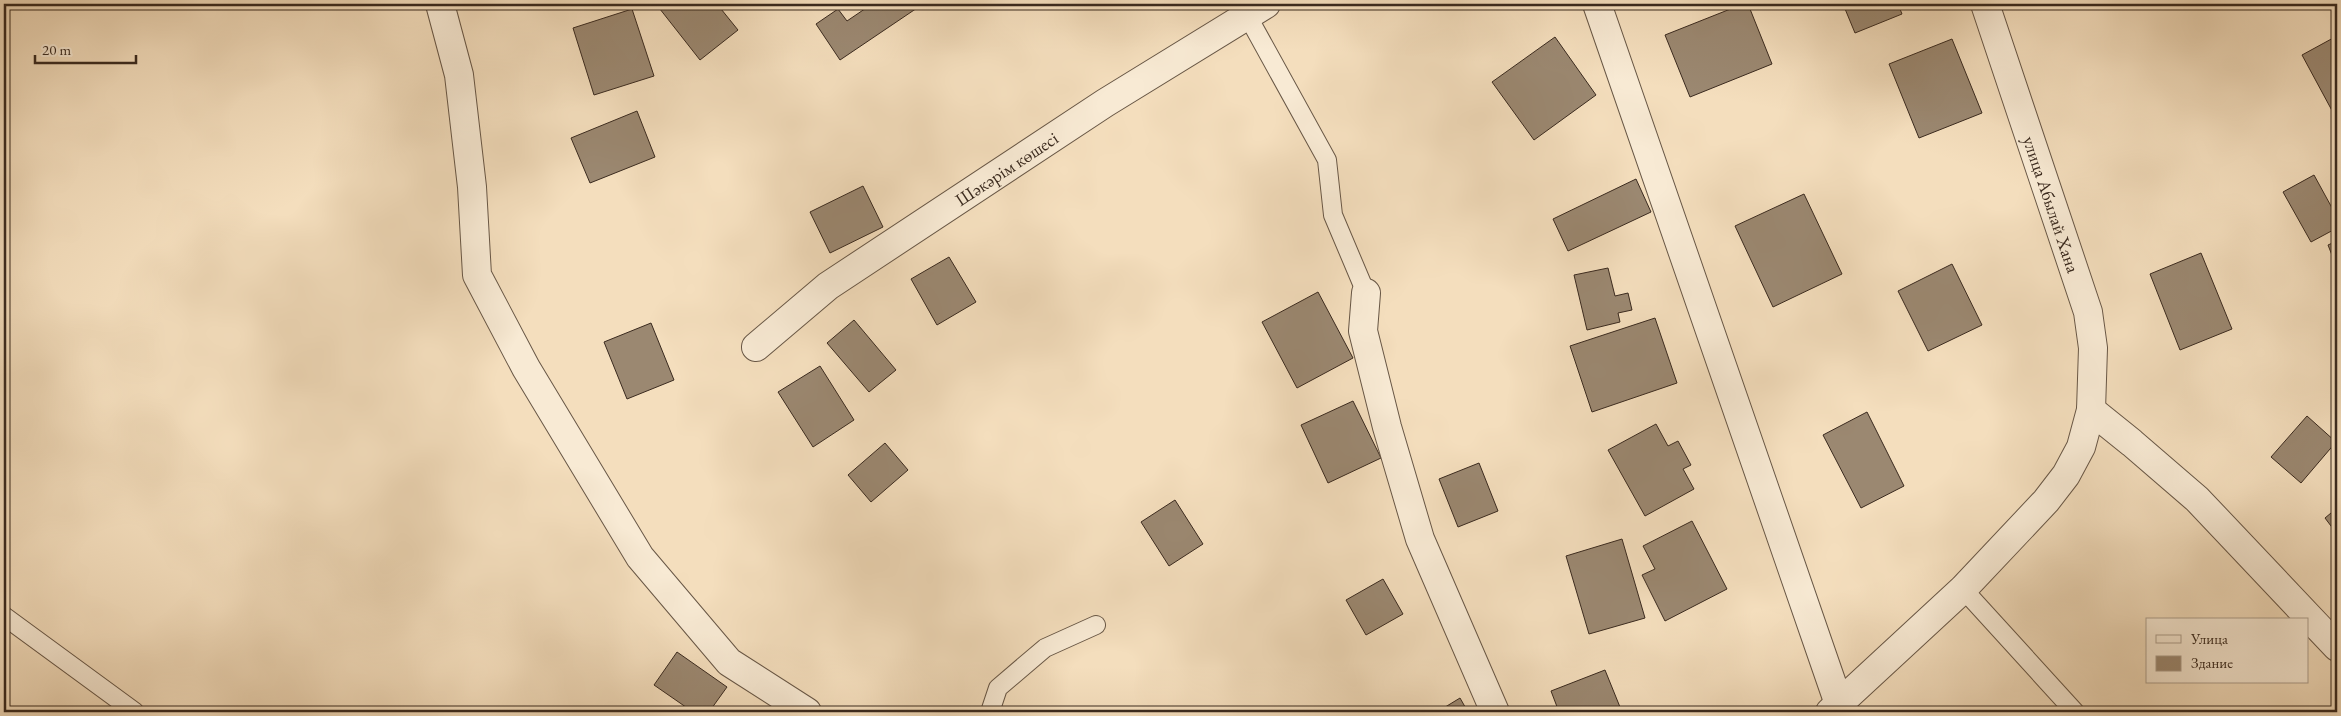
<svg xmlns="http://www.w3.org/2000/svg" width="2341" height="716" viewBox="0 0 2341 716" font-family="'EB Garamond',serif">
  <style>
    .building { fill: #9b8871; stroke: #3a2a1f }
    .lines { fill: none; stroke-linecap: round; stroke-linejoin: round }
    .service-casing { stroke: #685746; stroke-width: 20 }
    .minor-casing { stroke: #685746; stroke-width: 30 }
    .tertiary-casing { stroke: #685746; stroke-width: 30 }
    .service { stroke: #f8ead4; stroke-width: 18 }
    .minor { stroke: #f8ead4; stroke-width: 28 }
    .tertiary { stroke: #f8ead4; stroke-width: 28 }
    .labels { text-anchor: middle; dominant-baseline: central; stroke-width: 4; stroke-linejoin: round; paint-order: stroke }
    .street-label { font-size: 18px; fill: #3a2a1f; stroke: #f8ead4 }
  </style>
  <rect width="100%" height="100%" fill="#f4debd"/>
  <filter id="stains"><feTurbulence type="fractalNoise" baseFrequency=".004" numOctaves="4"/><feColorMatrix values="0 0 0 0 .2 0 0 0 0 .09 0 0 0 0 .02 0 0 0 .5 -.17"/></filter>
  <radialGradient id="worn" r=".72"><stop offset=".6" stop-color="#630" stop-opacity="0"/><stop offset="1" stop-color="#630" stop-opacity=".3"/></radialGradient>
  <!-- building -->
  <path class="building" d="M656,4H717L738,30L700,60Z
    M872,4H923L840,60L816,24L838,9L847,21Z
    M1743,4H1748L1772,64L1690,97L1665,35Z
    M1843,4H1898L1902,14L1855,33Z
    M632,9L654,76L594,95L573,28Z
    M1555,37L1596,95L1534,140L1492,82Z
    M2335,37L2337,40L2336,118L2302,55Z
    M1952,39L1982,113L1919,138L1889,64Z
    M637,111L655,157L590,183L571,138Z
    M2314,175L2337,217V228L2311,242L2283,192Z
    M1636,179L1651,212L1568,251L1553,219Z
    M863,186L883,227L830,253L810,212Z
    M1804,194L1842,274L1773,307L1735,226Z
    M2337,241V268L2328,245Z
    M2201,253L2232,329L2180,350L2150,274Z
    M949,257L976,302L937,325L911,279Z
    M1952,264L1982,325L1928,351L1898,291Z
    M1608,268L1615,296L1628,293L1632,310L1618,313L1620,322L1587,330L1574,275Z
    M1318,292L1353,358L1297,388L1262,322Z
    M1655,318L1677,383L1592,412L1570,346Z
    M854,320L896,370L869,392L827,343Z
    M651,323L674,380L627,399L604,342Z
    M820,366L854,420L813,447L778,392Z
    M1353,401L1381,458L1328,483L1301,425Z
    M1867,412L1904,486L1861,508L1823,435Z
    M2307,416L2336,442L2301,483L2271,457Z
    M1656,424L1668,446L1678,441L1691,465L1683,469L1694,489L1645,516L1608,450Z
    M885,443L908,470L871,502L848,475Z
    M1479,463L1498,511L1458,527L1439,479Z
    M1175,500L1203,544L1169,566L1141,522Z
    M2337,508V534L2325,518Z
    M1692,521L1727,589L1665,621L1642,575L1655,569L1643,546Z
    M1622,539L1645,618L1589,634L1566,556Z
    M1383,579L1403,614L1366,635L1346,600Z
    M677,652L727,687L709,712H693L654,685Z
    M1605,670L1622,712H1559L1551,691Z
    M1460,698L1468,712H1437Z"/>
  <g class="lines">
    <!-- service casing -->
    <g class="service-casing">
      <path id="service" d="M1247,15L1327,160L1333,215L1366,293
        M1963,589L2075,712
        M4,616L135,712
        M990,712L998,688L1045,648L1096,625"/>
    </g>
    <!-- minor casing -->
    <g class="minor-casing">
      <g id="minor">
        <path d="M440,4L459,75L472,187L477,275L526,368L640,557L729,662L807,712"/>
        <path d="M1597,4L1839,704"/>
        <path d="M1366,293L1363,331L1387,427L1420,539L1495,712"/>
        <path id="s1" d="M756,347L828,286L1105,103L1266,4"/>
        <path d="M1830,712L1963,589L2046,501L2066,475L2081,447L2091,410L2132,443L2197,499L2337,647"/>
      </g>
    </g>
    <!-- tertiary casing -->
    <g class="tertiary-casing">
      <g id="tertiary">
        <path id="s2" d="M1985,4L2088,312L2093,348L2091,410"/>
      </g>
    </g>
    <!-- service -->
    <use href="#service" class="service"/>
    <!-- minor -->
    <use href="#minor" class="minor"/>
    <!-- tertiary -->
    <use href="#tertiary" class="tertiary"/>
  </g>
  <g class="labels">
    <!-- street labels -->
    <g class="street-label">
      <text stroke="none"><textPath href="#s1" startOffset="308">Шәкәрім көшесі</textPath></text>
      <text stroke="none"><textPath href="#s2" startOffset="211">улица Абылай Хана</textPath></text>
    </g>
  </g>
  <!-- margin -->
  <rect width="2341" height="716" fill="none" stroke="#f4debd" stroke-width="20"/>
  <rect x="5" y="5" width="2331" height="706" fill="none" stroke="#3a2a1f" stroke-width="2.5"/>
  <rect x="10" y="10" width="2321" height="696" fill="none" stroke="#3a2a1f"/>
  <!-- legend -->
  <rect x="2146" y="618" width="162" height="65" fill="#f8ead4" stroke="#ac9d8c"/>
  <rect x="2156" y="635" width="25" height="8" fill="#f8ead4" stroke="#ac9d8c"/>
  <text x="2191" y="644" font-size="15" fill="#3a2a1f">Улица</text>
  <rect x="2156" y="656" width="25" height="15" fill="#9b8871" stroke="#ac9d8c"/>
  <text x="2191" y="668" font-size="15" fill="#3a2a1f">Здание</text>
  <!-- scale -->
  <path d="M35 55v8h101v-8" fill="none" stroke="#3a2a1f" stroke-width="2.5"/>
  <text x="42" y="55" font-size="15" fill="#3a2a1f" stroke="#f8ead4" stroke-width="4" paint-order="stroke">20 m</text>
  <rect width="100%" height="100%" filter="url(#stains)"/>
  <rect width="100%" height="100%" fill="url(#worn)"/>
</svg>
